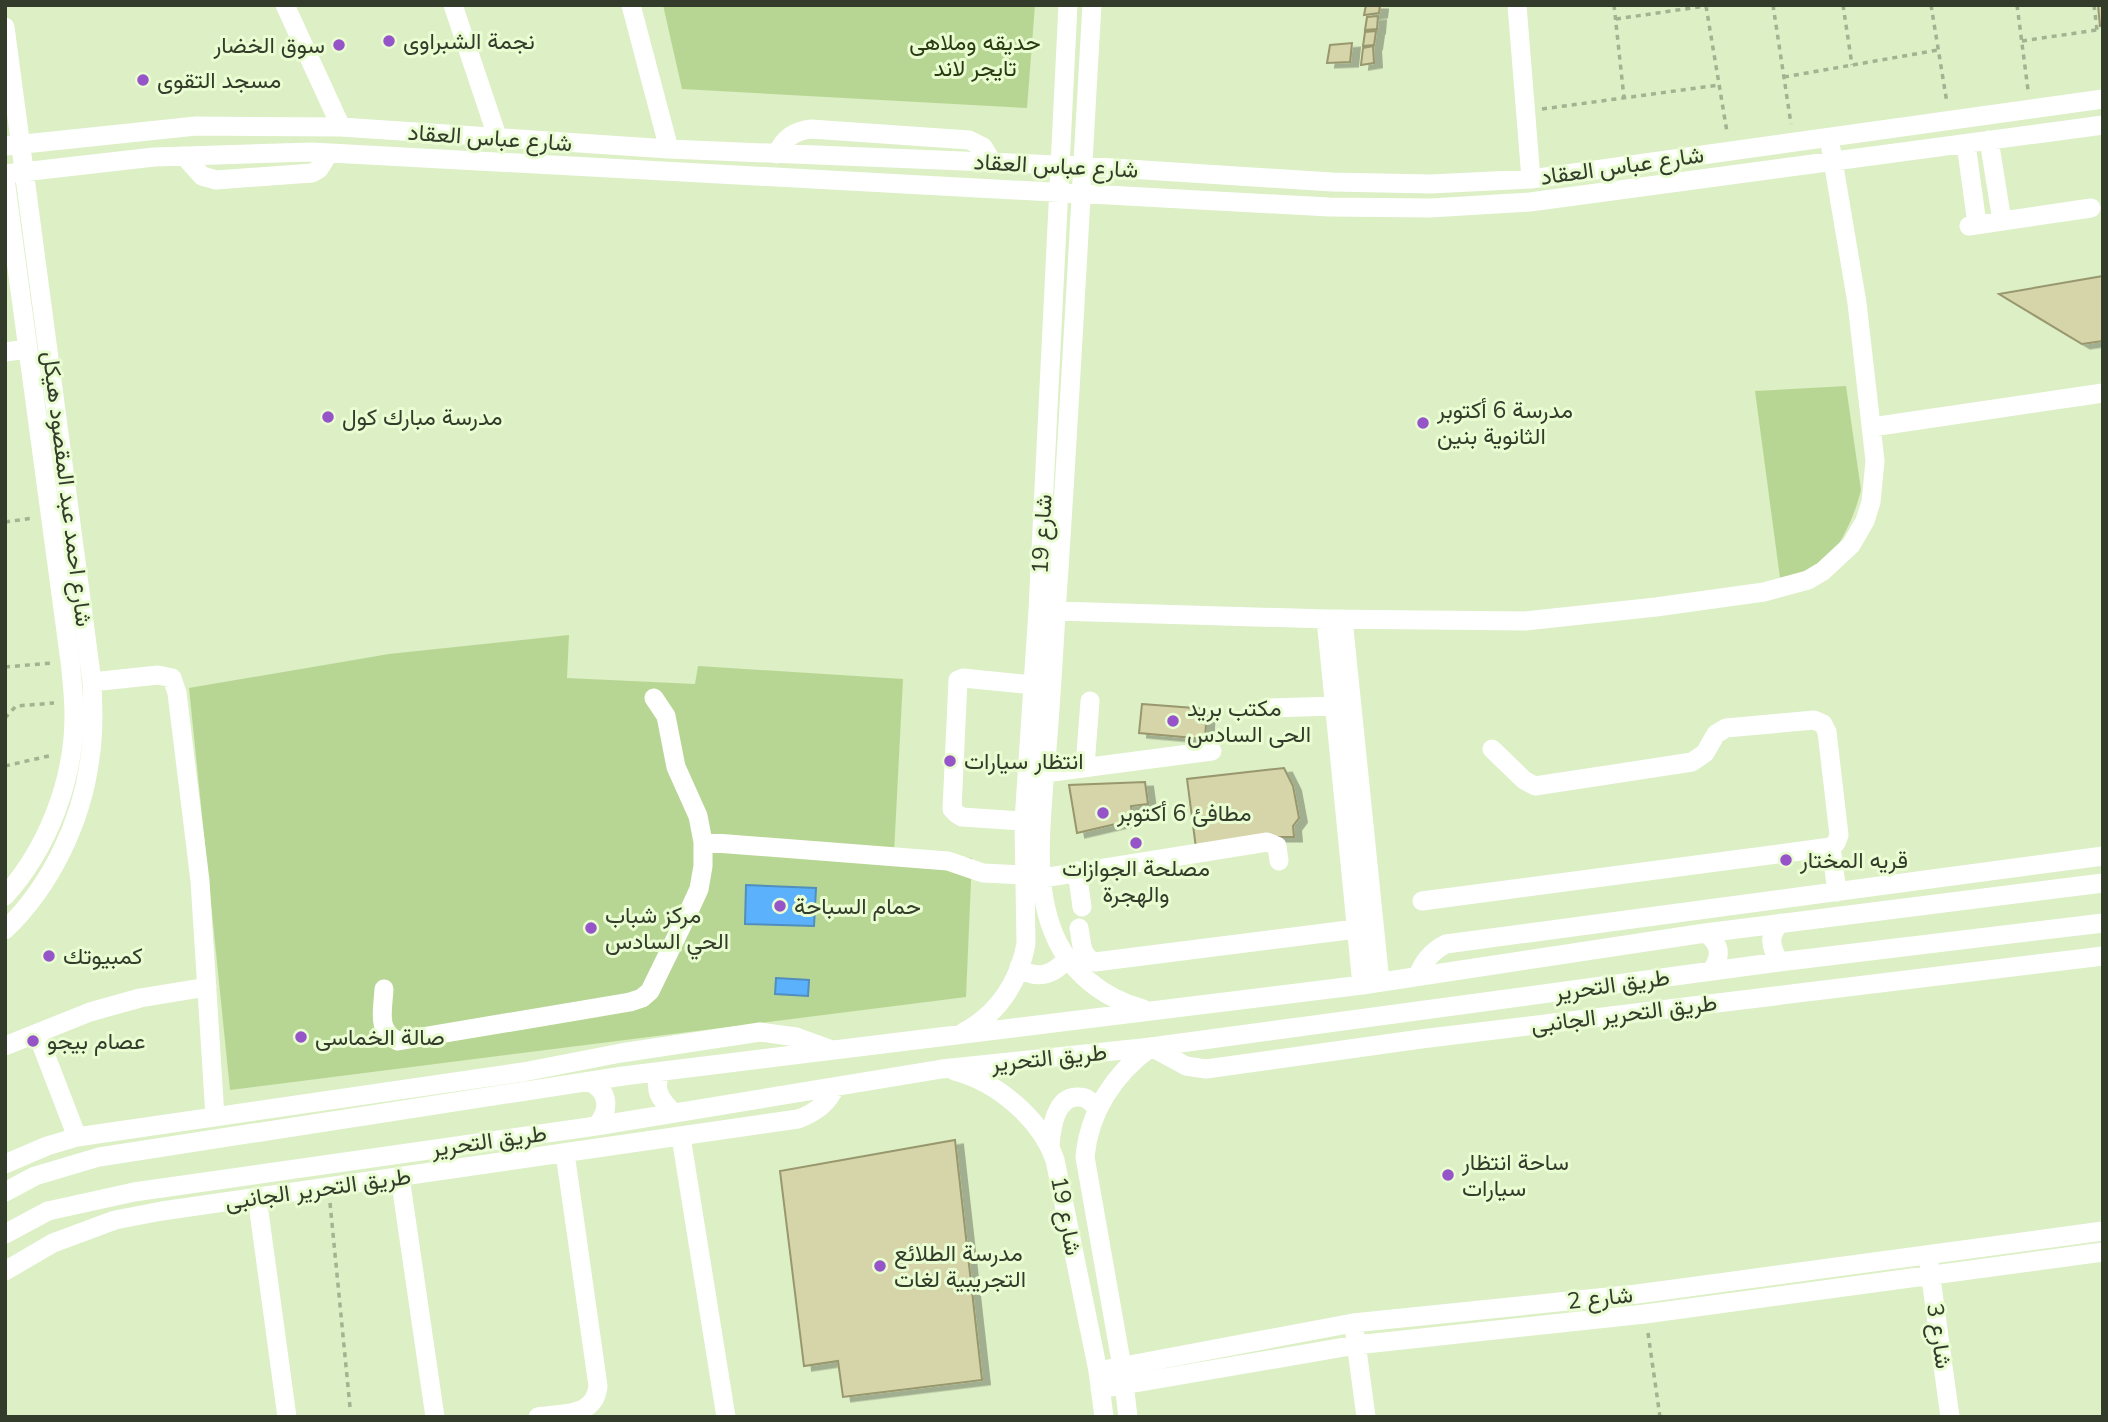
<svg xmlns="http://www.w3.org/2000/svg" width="2108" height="1422" viewBox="0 0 2108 1422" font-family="'Nunito Sans',Vazirmatn,sans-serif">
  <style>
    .green { fill: #b8d693 }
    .water { fill: #5cb1fd; stroke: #508ebe; stroke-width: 2 }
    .building { fill: #d5d5a9; stroke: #98976e; stroke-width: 2; filter: url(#shadow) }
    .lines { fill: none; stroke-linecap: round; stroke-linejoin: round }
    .path { stroke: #a3b291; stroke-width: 3.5; stroke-dasharray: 5 5; stroke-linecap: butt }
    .minor { stroke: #fff; stroke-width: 19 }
    .poi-dot { fill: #9654c9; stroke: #e9fcd2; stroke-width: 2.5 }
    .labels { text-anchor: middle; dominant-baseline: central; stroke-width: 6; stroke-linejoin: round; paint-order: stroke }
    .poi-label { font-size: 23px; fill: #333b2a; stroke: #e9fcd2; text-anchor: start }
    .park-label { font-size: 23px; fill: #2a3b11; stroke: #e9fcd2 }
    .street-label { font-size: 23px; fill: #333b2a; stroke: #e9fcd2 }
  </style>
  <defs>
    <filter id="shadow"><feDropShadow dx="8" dy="4.5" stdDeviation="0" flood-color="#0004"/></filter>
  </defs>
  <rect width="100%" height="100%" fill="#dcefc5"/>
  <!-- green -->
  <path class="green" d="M663,5H1035L1027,108L682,89Z
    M1846,386L1861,490C1855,515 1837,559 1813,570C1803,574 1790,575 1780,578L1755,391Z
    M569,635L567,678L695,684L698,666L903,679L894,853L972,858L966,997L230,1090L189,688L389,654Z"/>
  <!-- water -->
  <path class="water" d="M746,885L816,888L814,926L745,924Z
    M776,978L809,980L808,996L775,994Z"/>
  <!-- building -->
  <path class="building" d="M1366,5H1380L1379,13L1364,15Z
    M2098,5H2103V25L2100,26Z
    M1378,16L1377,29L1365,30L1367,17Z
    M1376,31L1374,45L1363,46L1365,32Z
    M1352,43L1350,62L1327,63L1330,45Z
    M1373,46L1374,63L1361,65L1363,48Z
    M2103,276V341L2082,344L1999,294Z
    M1142,704L1207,709L1205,739L1139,733Z
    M1284,768L1293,786L1299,818L1293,826L1294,837H1268L1196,848L1187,779Z
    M1145,782L1148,804L1131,806L1133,820L1077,833L1069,785Z
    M955,1140L982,1380L843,1397L838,1361L804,1366L780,1171Z"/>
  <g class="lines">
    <!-- path -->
    <path class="path" d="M1614,5L1624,98
      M1773,5L1791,124
      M1843,5L1852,65
      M1931,5L1947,103
      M2017,5L2028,90
      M2094,5L2097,30
      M1706,6L1727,132
      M1616,19L1712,5
      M2022,41L2103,29
      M1784,77L1938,50
      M1542,109L1719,85
      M5,522L34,518
      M5,667L52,663
      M5,718L16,706L54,703
      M5,766L53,755
      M330,1203L350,1407
      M1648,1333L1660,1417"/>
    <!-- minor -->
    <path class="minor" d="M285,5L341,127
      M453,5L498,139
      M631,5L669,149
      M1092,5C1080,208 1070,410 1056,613C1053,666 1050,719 1045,771C1041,821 1034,881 1052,929C1067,970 1102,998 1143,1009
      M1517,5L1531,179
      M5,27L92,682C93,707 94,732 90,758C82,821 51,886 5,930
      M1989,140L2002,221
      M1966,144L1977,224
      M5,146L196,126L341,127L669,149L1082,166L1332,182L1431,184L1531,179L2103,99
      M777,154C784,138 794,131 811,129L969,140L983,147L992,162
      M184,156L202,176L216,180L312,173L319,169L329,153
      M5,174L154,157L312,152L1329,207L1430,208L1530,202L2103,125
      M5,179L70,661C72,679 74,697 74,716C74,780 48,848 5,896
      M1969,226L2091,208
      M5,352L28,349
      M1872,427L2103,393
      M1057,611L1326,619L1525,621L1656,607L1764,592L1808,580L1823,571L1851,545L1865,521L1871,502L1875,461L1857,303L1831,149
      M1326,619L1362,985
      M1343,619L1380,982
      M92,682L158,675L172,678L177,693L200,881L215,1117
      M1033,685L963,678L958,680L952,809L957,814L962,817L1036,822
      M1266,708L1335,706
      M1085,766L1090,701
      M1045,773L1212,751
      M703,842L948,861L983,873L1025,875
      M1831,847L1837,892
      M1077,871L1082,907
      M1043,878L1267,842L1277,846L1279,861
      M1422,901L1831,847L1836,843L1839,835L1827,732L1823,724L1814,720L1726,728L1716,734L1705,753L1692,762L1535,786L1524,780L1492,749
      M1079,928C1082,943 1080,956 1095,962L1356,929
      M1705,933C1721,943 1722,957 1711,971
      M1779,962C1771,947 1767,935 1781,923
      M1019,967C1036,981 1056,975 1067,957
      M1418,976C1423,961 1432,951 1446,944L2103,856
      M384,989C383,1010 376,1031 398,1041L630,1002L642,998L650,991L689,911L699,889L703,866V842L698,816L676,767L666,716L654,698
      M964,1032C998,1014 1019,982 1026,944L1024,821L1038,610L1068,5
      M37,1033L77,1137
      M5,1046L90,1012L140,998L207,987
      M955,1071C997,1082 1041,1119 1055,1160L1098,1371L1104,1417
      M661,1072C652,1089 661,1101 674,1113
      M590,1082C610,1092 610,1111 596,1126
      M681,1137L726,1417
      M1050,1147C1051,1130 1055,1095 1079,1097C1088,1097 1093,1103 1097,1110
      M5,1164L47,1146L77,1137L523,1072L621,1053L760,1032L796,1037L829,1049
      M400,1177L435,1417
      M5,1192L35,1176L99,1157L623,1076L1362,985L1705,933L2103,883
      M257,1197L287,1417
      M5,1234L48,1211L134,1192L596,1126L942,1069L1151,1047L1779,962L2103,923
      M1929,1264L1950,1417
      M5,1271L53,1243L115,1220L162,1211L798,1119C815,1113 828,1104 835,1087
      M1355,1335L1366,1417
      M1098,1371L1353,1323L1637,1294L2103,1231
      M1100,1389L1356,1345L1645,1314L2103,1252
      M538,1417C563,1413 595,1417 598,1386L565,1153
      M1128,1417L1122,1367L1085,1157C1089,1112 1114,1074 1151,1047L1186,1066L1206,1069L1421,1039L2103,956"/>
  </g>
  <!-- markers -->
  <g class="poi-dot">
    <circle cx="389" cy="41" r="7"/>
    <circle cx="339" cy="45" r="7"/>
    <circle cx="143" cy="80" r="7"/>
    <circle cx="328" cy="417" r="7"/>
    <circle cx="1423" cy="423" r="7"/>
    <circle cx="1173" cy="721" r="7"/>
    <circle cx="950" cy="761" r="7"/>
    <circle cx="1103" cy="813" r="7"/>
    <circle cx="1136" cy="843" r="7"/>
    <circle cx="1786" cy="860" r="7"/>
    <circle cx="780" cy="906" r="7"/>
    <circle cx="591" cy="928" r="7"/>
    <circle cx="49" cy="956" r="7"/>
    <circle cx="301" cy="1037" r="7"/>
    <circle cx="33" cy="1041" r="7"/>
    <circle cx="1448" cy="1175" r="7"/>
    <circle cx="880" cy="1266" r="7"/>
  </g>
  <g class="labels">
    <!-- poi labels -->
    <g class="poi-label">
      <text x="403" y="41">نجمة الشبراوى</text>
      <text x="325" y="45" text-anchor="end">سوق الخضار</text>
      <text x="157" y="80">مسجد التقوى</text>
      <text x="1437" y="410">مدرسة 6 أكتوبر<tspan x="1437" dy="26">الثانوية بنين</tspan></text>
      <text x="342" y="417">مدرسة مبارك كول</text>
      <text x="1187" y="708">مكتب بريد<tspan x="1187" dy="26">الحى السادس</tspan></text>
      <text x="964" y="761">انتظار سيارات</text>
      <text x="1117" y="813">مطافئ 6 أكتوبر</text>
      <text x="1800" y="860">قريه المختار</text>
      <text x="1136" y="868" text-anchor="middle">مصلحة الجوازات<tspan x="1136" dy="26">والهجرة</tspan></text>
      <text x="794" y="906">حمام السباحة</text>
      <text x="605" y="915">مركز شباب<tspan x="605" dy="26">الحي السادس</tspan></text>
      <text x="63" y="956">كمبيوتك</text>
      <text x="315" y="1037">صالة الخماسى</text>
      <text x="47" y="1041">عصام بيجو</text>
      <text x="1462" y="1162">ساحة انتظار<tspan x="1462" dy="26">سيارات</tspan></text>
      <text x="894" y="1253">مدرسة الطلائع<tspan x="894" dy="26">التجريبية لغات</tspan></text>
    </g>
    <!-- park labels -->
    <g class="park-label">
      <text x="975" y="42">حديقه وملاهى<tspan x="975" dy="26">تايجر لاند</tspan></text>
    </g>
    <!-- street labels -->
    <g class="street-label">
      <text transform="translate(490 138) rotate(4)">شارع عباس العقاد</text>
      <text transform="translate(1056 166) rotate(3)">شارع عباس العقاد</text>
      <text transform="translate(1622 166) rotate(-8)">شارع عباس العقاد</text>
      <text transform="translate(67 489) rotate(83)">شارع احمد عبد المقصود هيكل</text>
      <text transform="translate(1042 534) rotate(-87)">شارع 19</text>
      <text transform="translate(1612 985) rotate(-8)">طريق التحرير</text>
      <text transform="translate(1624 1014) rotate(-7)">طريق التحرير الجانبى</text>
      <text transform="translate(1049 1058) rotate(-6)">طريق التحرير</text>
      <text transform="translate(489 1141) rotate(-8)">طريق التحرير</text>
      <text transform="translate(318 1189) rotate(-8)">طريق التحرير الجانبى</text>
      <text transform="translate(1066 1216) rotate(79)">شارع 19</text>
      <text transform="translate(1600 1298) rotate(-6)">شارع 2</text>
      <text transform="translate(1939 1336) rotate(82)">شارع 3</text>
    </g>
  </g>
  <!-- border -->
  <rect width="2108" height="1422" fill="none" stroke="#333b2a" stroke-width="14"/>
</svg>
